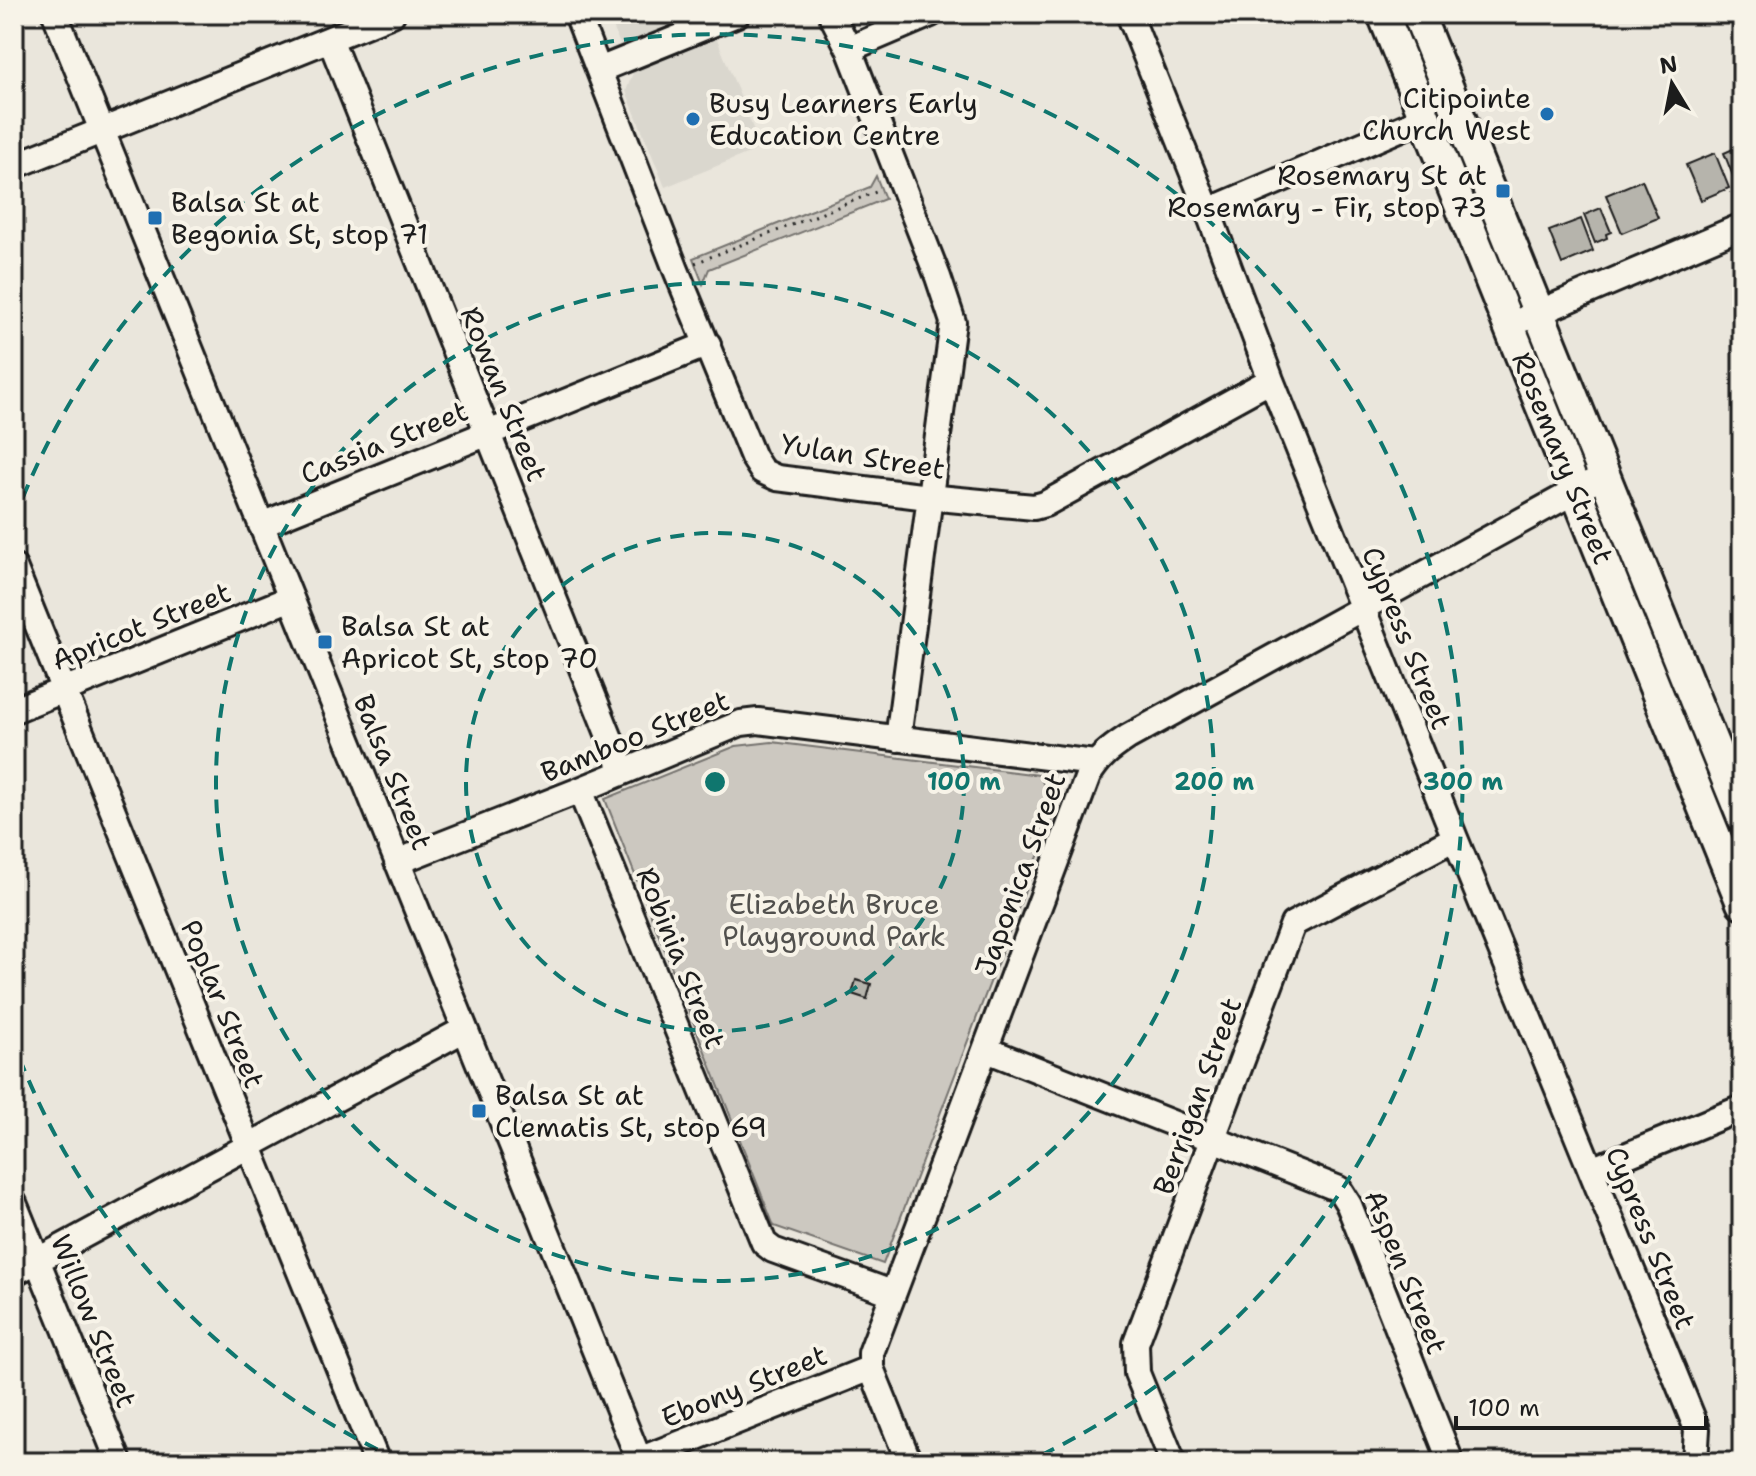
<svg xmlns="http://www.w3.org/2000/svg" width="1756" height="1476" viewBox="0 0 1756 1476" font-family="'Shantell Sans',sans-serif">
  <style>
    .built { fill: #dad7ce }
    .green { fill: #ccc8c0; stroke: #74726e; stroke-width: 2 }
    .building { fill: #b6b4ac; stroke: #1c1c1c; stroke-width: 2 }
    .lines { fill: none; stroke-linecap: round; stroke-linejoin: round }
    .minor-casing { stroke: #1c1c1c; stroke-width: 30 }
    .major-casing { stroke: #1c1c1c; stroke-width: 36 }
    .path { stroke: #1c1c1c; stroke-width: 3; stroke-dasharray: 2 6; stroke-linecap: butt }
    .minor { stroke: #f7f3e8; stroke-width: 24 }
    .major { stroke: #f7f3e8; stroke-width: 30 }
    .ring { fill: none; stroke: #0f766e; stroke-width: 4; stroke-dasharray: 14 10 }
    .poi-dot { fill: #1f6fb2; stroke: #f7f3e8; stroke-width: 3 }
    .labels { text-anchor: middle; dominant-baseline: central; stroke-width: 8; stroke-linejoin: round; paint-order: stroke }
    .poi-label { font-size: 28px; fill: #1c1c1c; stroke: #f7f3e8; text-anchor: start }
    .street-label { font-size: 28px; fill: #1c1c1c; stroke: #f7f3e8 }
    .park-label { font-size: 28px; fill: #51504d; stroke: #f7f3e8 }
    .centre { fill: #0f766e; stroke: #f7f3e8; stroke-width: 4 }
    .ring-label { font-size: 24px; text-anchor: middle; font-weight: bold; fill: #0f766e; stroke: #f7f3e8; stroke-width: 8; stroke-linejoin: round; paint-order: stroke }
  </style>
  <rect width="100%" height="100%" fill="#eae6dc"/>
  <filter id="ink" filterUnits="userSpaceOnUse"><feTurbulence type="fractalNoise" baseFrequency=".0125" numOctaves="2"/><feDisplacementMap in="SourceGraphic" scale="16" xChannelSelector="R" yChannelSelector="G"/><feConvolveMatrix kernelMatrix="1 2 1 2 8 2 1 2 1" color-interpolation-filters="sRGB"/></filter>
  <g filter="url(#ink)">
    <!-- built -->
    <path class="built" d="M608,14H717L629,50L619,42Z
      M715,34L761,148L665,187L626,91L636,65Z"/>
    <!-- green -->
    <path class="green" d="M876,176L885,199L709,269L703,284L693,258L870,187Z
      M772,742L1039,775L1056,809L883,1264L774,1226L605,799L736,746Z"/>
    <!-- building -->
    <path class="building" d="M1742,145V184L1737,186L1724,153Z
      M1715,153L1729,188L1701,200L1686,165Z
      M1642,180L1658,218L1622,233L1606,195Z
      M1601,208L1611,232L1606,234L1607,238L1595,243L1584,215Z
      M1581,219L1593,251L1562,264L1549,231Z
      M856,980L871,984L867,999L852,994Z"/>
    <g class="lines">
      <!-- minor casing -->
      <g class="minor-casing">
        <path id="minor" d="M55,14L640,1462
          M577,14L676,270L753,457L762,471L777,478L928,497L1034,507L1045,504L1271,380
          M831,14L849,49L938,277L953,322L898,739
          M1129,14L1208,211L1271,380L1455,838L1697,1429L1695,1462
          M330,39L623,771
          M849,49L931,14
          M599,70L737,14
          M14,166L392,14
          M1208,211L1425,118
          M1510,325L1742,226
          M261,525L708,344
          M14,567L377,1462
          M14,710L291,598
          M580,790L764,1243L773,1250L892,1293
          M397,862L580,790L741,723L758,721L1095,763
          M987,1050L1339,1189L1349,1205L1451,1462
          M1591,1170L1742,1108
          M14,1203L119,1462
          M14,1273L465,1029
          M639,1460L871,1368
          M909,1462L871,1368V1353L1088,776C1099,757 1110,749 1128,737L1590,483
          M1173,1462L1137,1373L1136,1343L1293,924L1455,838"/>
      </g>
      <!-- major casing -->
      <g class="major-casing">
        <path id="major" d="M1383,14L1742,903
          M1418,14L1742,816"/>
      </g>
      <!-- path -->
      <path class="path" d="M695,263L881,190"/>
      <!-- minor -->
      <use href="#minor" class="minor"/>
      <!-- major -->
      <use href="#major" class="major"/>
    </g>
  </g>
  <!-- distance rings -->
  <g class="ring">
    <circle cx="715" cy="782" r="249"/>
    <circle cx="715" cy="782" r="499"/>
    <path d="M399 1460A748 748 0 0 1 14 1044M14 520A748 748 0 1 1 1031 1460"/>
  </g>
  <!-- markers -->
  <g class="poi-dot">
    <circle cx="1547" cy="114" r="8"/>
    <circle cx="693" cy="119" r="8"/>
    <rect x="1495" y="183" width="16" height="16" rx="4"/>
    <rect x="147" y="210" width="16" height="16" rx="4"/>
    <rect x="317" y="634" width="16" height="16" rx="4"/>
    <rect x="471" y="1103" width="16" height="16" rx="4"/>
  </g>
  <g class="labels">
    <!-- poi labels -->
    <g class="poi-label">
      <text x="1531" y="98" text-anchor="end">Citipointe<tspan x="1531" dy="32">Church West</tspan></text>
      <text x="709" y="103">Busy Learners Early<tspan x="709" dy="32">Education Centre</tspan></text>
      <text x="1487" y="175" text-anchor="end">Rosemary St at<tspan x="1487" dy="32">Rosemary - Fir, stop 73</tspan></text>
      <text x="171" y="202">Balsa St at<tspan x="171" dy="32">Begonia St, stop 71</tspan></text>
      <text x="341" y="626">Balsa St at<tspan x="341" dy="32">Apricot St, stop 70</tspan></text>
      <text x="495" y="1095">Balsa St at<tspan x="495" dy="32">Clematis St, stop 69</tspan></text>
    </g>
    <!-- street labels -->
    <g class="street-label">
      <text transform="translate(504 394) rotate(68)">Rowan Street</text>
      <text transform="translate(384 442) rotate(-22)">Cassia Street</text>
      <text transform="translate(863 456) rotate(9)">Yulan Street</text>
      <text transform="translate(1563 458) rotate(68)">Rosemary Street</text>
      <text transform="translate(141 626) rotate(-22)">Apricot Street</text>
      <text transform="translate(1407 638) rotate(68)">Cypress Street</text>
      <text transform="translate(635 736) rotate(-22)">Bamboo Street</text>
      <text transform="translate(393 772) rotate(68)">Balsa Street</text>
      <text transform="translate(1020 874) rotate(-70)">Japonica Street</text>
      <text transform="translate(681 958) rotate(68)">Robinia Street</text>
      <text transform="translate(223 1004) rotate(68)">Poplar Street</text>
      <text transform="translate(1197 1096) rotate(-70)">Berrigan Street</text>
      <text transform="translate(1651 1238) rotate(68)">Cypress Street</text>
      <text transform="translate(1406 1272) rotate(68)">Aspen Street</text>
      <text transform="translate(94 1321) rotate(68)">Willow Street</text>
      <text transform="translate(744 1386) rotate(-22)">Ebony Street</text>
    </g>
    <!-- park labels -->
    <g class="park-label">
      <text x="834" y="904">Elizabeth Bruce<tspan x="834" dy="32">Playground Park</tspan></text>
    </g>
  </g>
  <circle cx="715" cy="782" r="12" class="centre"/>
  <g class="ring-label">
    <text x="964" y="790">100 m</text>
    <text x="1214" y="790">200 m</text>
    <text x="1463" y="790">300 m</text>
  </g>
  <!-- margin -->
  <rect width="1756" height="1476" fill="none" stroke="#f7f3e8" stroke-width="48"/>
  <rect x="24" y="24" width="1708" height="1428" fill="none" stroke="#1c1c1c" stroke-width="3" filter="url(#ink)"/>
  <!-- north arrow -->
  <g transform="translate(1672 84) rotate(350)" stroke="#f7f3e8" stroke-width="6" paint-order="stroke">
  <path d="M0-6L14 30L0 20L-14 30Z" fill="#1c1c1c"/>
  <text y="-12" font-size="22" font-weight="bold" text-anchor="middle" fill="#1c1c1c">N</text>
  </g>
  <!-- scale -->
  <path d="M1456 1416v12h250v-12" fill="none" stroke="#1c1c1c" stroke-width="4"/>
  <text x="1468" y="1416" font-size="24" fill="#1c1c1c" stroke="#f7f3e8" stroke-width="6" paint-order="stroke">100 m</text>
</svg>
